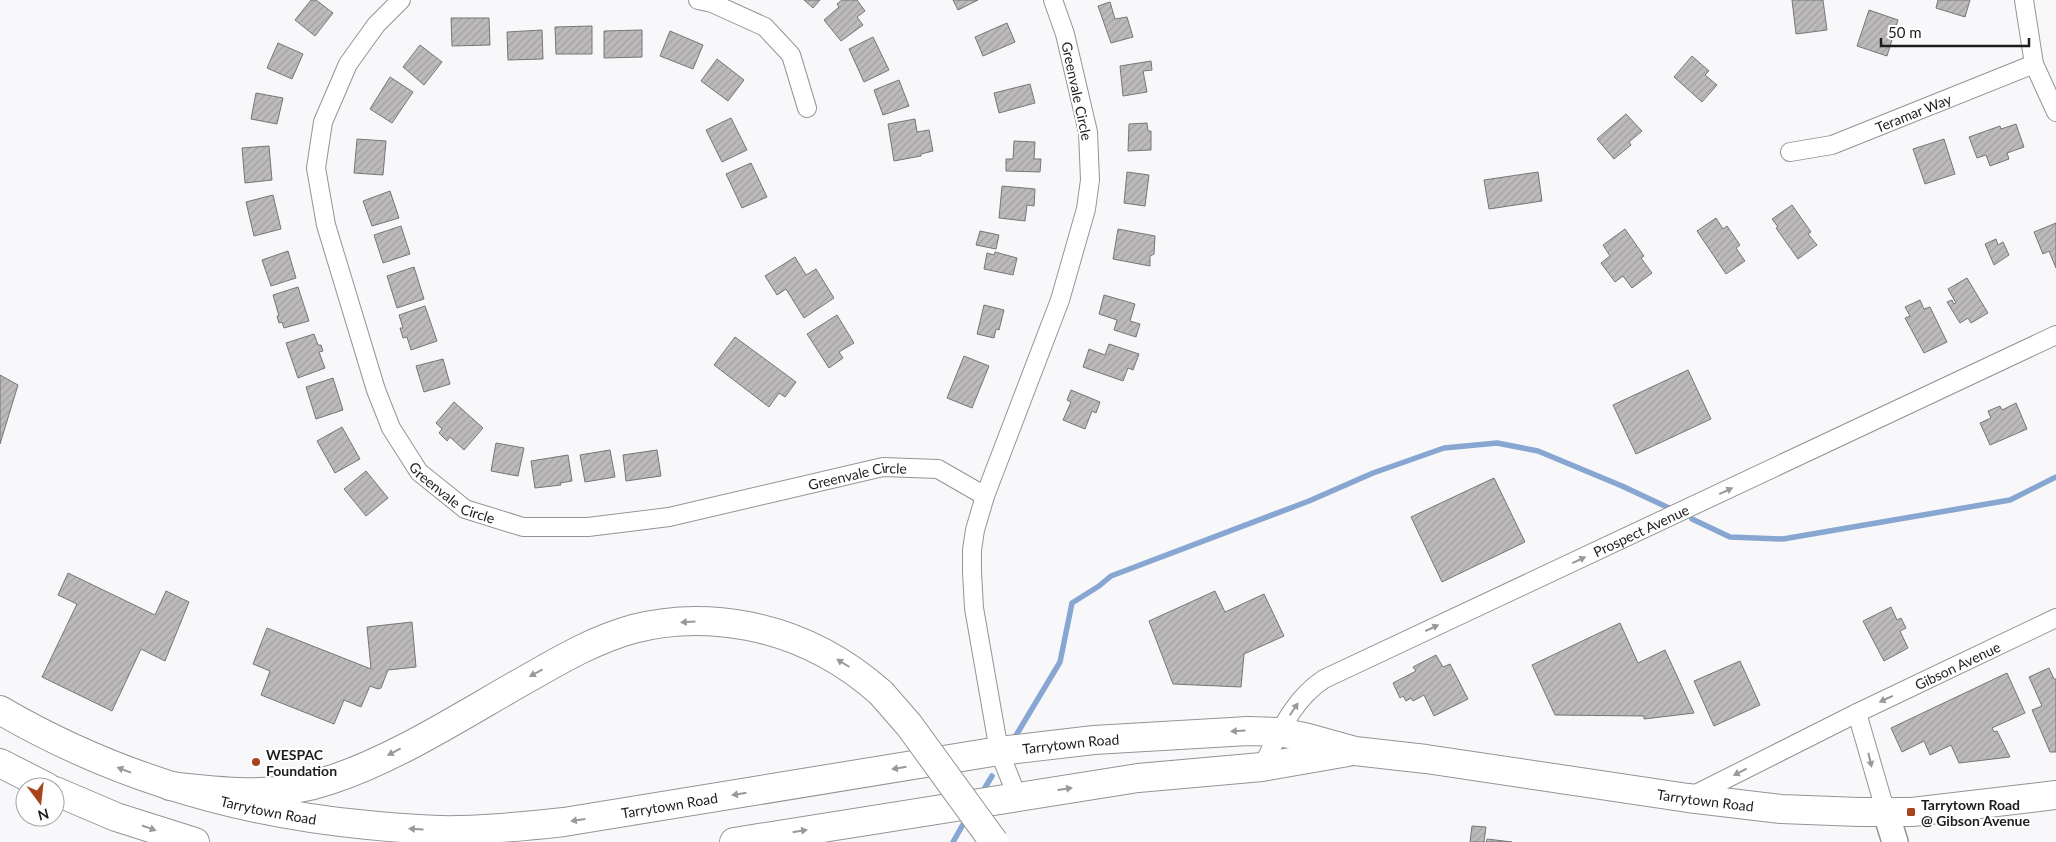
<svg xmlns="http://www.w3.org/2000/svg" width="2056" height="842" viewBox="0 0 2056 842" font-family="Lato,sans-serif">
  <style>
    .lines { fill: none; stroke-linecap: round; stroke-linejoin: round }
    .stream { stroke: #87a6d1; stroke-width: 5.5 }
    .building { fill: url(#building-hatch); stroke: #777677 }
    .street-casing { stroke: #939495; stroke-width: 20 }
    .secondary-casing { stroke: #939495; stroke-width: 28 }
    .primary-casing { stroke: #939495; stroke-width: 30 }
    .highway-casing { stroke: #939495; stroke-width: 30 }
    .street { stroke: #fff; stroke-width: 18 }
    .secondary { stroke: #fff; stroke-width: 25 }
    .primary { stroke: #fff; stroke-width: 28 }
    .highway { stroke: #fff; stroke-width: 28 }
    .highway-bridge-casing { stroke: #939495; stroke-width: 30; stroke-linecap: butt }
    .highway-bridge { stroke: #fff; stroke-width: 28 }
    .oneway { fill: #999 }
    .poi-dot { fill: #a9431b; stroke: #fff; stroke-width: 2 }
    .labels { text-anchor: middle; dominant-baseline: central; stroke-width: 4; stroke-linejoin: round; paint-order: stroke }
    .street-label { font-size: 14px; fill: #1c1c1d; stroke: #fff }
    .poi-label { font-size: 14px; font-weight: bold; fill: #1c1c1d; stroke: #fff; text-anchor: start }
  </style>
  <defs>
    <pattern id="building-hatch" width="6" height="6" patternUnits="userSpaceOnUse" patternTransform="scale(1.25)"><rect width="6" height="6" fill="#bcbabb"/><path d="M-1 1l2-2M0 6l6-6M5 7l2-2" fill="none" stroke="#a19fa0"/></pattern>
  </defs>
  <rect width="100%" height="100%" fill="#f8f8fa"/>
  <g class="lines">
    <!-- stream -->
    <path class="stream" d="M1692,519L1730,537L1783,539L2010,500L2056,477
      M1012,742L1060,662L1072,603L1099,586L1111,576L1309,501L1373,473L1444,448L1497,443L1538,451L1622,486L1669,508
      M983,791L992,776
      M953,842L966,819"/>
  </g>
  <!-- building -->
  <path class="building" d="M311,0H316L333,13L315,36L295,20Z
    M804,0H820L813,8Z
    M842,0H857L865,11L857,17L863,25L841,41L824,20L839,7L837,4Z
    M953,0H978L958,10Z
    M1792,0H1823L1827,30L1796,34Z
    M1938,0H1970L1965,17L1936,8Z
    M1110,2L1115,19L1127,17L1133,37L1111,43L1098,6Z
    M1869,10L1898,20L1887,56L1857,46Z
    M451,18H489L490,45L452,46Z
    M1007,23L1015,42L983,56L975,37Z
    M592,26V54H556L555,27Z
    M542,30L543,59L508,60L507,32Z
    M642,30V57L604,58V31Z
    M670,31L703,45L693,69L660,56Z
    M873,37L889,70L864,82L849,49Z
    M278,43L303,54L292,79L267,68Z
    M420,45L442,62L424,85L403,67Z
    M1692,56L1709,71L1705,75L1717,85L1702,102L1674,77Z
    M717,59L744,80L728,101L701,81Z
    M1151,61L1152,70L1143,71L1147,92L1123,96L1120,66Z
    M390,77L413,92L392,123L370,109Z
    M899,80L909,106L883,115L874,90Z
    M1030,84L1035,103L999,113L994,93Z
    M256,93L283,98L277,124L251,119Z
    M1626,114L1642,131L1629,142L1631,145L1614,159L1597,139Z
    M731,118L747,150L722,162L706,130Z
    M915,119L917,132L929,130L933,151L921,154V156L894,161L888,124Z
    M1147,123L1148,131H1151V150L1128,151L1129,124Z
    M2016,124L2024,147L2007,153L2009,159L1990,166L1986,155L1977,158L1969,137L2000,126L2001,129Z
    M357,139L386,141L383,175L354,173Z
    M1944,139L1955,174L1925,184L1913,149Z
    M1014,141L1035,142L1034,159H1041L1040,172L1006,171V159H1013Z
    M269,146L272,180L245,183L242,148Z
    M751,163L767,197L742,208L726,174Z
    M1127,172L1149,175L1145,206L1124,203Z
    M1538,172L1542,201L1489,209L1484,180Z
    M1002,186L1035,189L1034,206L1027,205L1025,221L999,218Z
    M390,191L399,218L372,226L363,201Z
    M273,195L281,229L254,236L246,202Z
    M1792,205L1811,232L1808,234L1817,245L1798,259L1776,228L1778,227L1772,219Z
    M1716,218L1723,229L1727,226L1740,245L1736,248L1745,261L1726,274L1697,231Z
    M2056,223V268L2049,251L2043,254L2034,232Z
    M401,226L410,254L383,263L374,235Z
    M1118,229L1155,236L1154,254L1150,256V266L1113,259Z
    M1625,229L1644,256L1641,258L1652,273L1632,288L1623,276L1615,282L1601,263L1610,256L1603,245Z
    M980,231L999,235L996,249L976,245Z
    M1996,239L1998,245L2003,242L2009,255L1994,265L1985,244Z
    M288,251L296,278L271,286L262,260Z
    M995,252L1017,258L1013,275L984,269L987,253L994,255Z
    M795,257L806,275L816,269L834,298L804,318L786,289L777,295L765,276Z
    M414,267L424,299L397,308L387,276Z
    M1967,278L1988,313L1971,323L1968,318L1960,323L1947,302L1952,300L1954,304L1956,303L1948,289Z
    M298,287L309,321L284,328L282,322L279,323L277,316H279L273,295Z
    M1104,295L1135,304L1130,321L1140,324L1136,337L1114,330L1117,320L1099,314Z
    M1920,300L1924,309L1930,307L1947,342L1924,353L1905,318L1910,316L1905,307Z
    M984,305L1004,310L999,330L996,329L994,338L977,334Z
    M425,306L437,341L411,350L407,337L403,338L400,328H403L399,315Z
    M837,315L854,343L839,352L843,358L829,368L807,334Z
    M314,334L318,345H321L323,351L319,352L325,368L298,378L286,343Z
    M735,337L796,382L785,397L779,393L769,407L714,365Z
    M1109,344L1139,354L1133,370L1128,368L1123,381L1083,367L1089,349L1105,355Z
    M964,356L989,366L972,408L947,398Z
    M443,359L450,384L424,392L416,366Z
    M1688,370L1711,419L1636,454L1613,405Z
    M0,375L18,385L0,444Z
    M333,378L343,410L316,419L306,387Z
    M1071,390L1100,402L1096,413L1092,411L1085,429L1063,420L1071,402L1067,400Z
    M454,402L483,428L464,450L450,437L447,441L439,433L442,429L436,423Z
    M2016,403L2027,429L1990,445L1980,423L1991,418L1988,411L2000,406L2002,410Z
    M342,427L360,459L335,473L317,441Z
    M496,443L524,448L518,476L491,471Z
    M610,450L615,477L585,482L580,455Z
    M657,450L661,476L626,481L623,455Z
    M568,455L572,481L560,483L561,485L535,488L531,461Z
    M366,471L388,498L366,516L344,489Z
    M1494,478L1525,542L1442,582L1411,517Z
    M68,573L155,615L166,591L189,602L165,661L141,649L112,711L42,677L77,604L58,595Z
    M1215,591L1225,612L1264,594L1284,636L1244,654L1241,687L1173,684L1149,621Z
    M1891,607L1897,620L1901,618L1906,628L1900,631L1908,648L1884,661L1863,621Z
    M412,622L416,667L388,670L381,688L378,689L370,686L361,707L344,700L334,724L261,695L270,671L253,664L267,628L371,669L367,627Z
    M1620,623L1638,663L1665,650L1694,713L1644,719V716L1555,715L1532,665Z
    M1436,655L1443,667L1450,664L1468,699L1434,716L1424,695L1413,701L1411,698L1406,701L1403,696L1400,698L1393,683L1416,671L1413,667Z
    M1740,661L1760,705L1714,726L1694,681Z
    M2049,668L2054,679H2056V752H2050L2032,710L2042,706L2029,677Z
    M2007,673L2025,713L1992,728L1994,732L1997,731L2010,757L1959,763L1951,745L1930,755L1924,741L1902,752L1891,728Z
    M1472,826L1486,827L1484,842H1470Z
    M1487,839L1512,842H1486Z"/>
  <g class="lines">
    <!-- street casing -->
    <g class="street-casing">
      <g id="street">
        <path id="s1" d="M401,0L376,25L348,64L323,122L316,168L326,225L376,390L391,428L419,472L465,509L523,527H588L669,517L883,467L938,469L985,496"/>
        <path d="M698,0L712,3L765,27L791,55L807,108"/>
        <path d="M2024,0L2034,64L2056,112"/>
        <path id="s2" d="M1790,152L1832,145L2034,64"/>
        <path d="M1857,713L1886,813"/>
        <path id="s3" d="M1262,767C1279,734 1292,700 1324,679L2056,335"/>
        <path d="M1017,796L999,751L974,608L972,572V550L975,530L985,496L1060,300L1086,209L1090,180L1088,132L1065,34L1053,0"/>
        <path id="s4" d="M1690,797L1857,713L2056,618"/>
      </g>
    </g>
    <!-- secondary casing -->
    <g class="secondary-casing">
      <path id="secondary" d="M1886,813L1895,842"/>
    </g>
    <!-- primary casing -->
    <g class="primary-casing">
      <g id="primary">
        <path id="s5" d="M0,710C113,776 238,813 368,825C398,828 429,831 459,830C494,829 529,826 564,822L999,751L1094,740L1248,731L1280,732L1308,738L1355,751L1426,759L1688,798L1781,809L1859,812H1912L2056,795"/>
        <path d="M0,763L47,787"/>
        <path d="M55,791L116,817L195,842"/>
        <path d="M734,842L1138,778L1262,767L1348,752"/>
      </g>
    </g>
    <!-- highway casing -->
    <g class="highway-casing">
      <path id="highway" d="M170,786C226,792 275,799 330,780C398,758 469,711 532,676C565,657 597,639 633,629C671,619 711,619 748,626C799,636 843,659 881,693"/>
    </g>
    <!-- street -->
    <use href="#street" class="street"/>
    <!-- secondary -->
    <use href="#secondary" class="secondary"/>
    <!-- primary -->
    <use href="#primary" class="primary"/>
    <!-- highway -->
    <use href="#highway" class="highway"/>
    <!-- highway-bridge casing -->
    <g class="highway-bridge-casing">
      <path id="highway-bridge" d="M881,693L909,725L994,842"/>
    </g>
    <!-- highway-bridge -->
    <use href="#highway-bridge" class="highway-bridge"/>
  </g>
  <!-- one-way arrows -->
  <defs><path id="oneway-solid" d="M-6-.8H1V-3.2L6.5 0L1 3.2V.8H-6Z" transform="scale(1.25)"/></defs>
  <g class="oneway">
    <use href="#oneway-solid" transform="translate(1726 491) rotate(-25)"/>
    <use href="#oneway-solid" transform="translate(1579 560) rotate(-25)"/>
    <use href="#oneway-solid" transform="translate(688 622) rotate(177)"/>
    <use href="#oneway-solid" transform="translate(1432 628) rotate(-25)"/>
    <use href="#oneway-solid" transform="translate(843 663) rotate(-148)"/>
    <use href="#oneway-solid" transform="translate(536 673) rotate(151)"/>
    <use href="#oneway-solid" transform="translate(1886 699) rotate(155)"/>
    <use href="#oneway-solid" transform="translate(1294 709) rotate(-56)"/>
    <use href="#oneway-solid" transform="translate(1238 731) rotate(177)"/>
    <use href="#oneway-solid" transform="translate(394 752) rotate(152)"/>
    <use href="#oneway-solid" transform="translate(1870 760) rotate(77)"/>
    <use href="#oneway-solid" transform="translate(899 768) rotate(171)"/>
    <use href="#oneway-solid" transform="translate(124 770) rotate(-159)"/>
    <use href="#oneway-solid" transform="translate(1740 772) rotate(153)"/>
    <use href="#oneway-solid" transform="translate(1065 789) rotate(-8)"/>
    <use href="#oneway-solid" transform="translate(739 794) rotate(171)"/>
    <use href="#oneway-solid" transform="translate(578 820) rotate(172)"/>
    <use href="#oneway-solid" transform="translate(149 828) rotate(19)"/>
    <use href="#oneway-solid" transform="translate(416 829) rotate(-177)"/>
    <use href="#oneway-solid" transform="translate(800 831) rotate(-9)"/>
  </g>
  <!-- markers -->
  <g class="poi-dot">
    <circle cx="256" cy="762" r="5"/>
    <rect x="1906" y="807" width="10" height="10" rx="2.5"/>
  </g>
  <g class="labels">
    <!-- street labels -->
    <g class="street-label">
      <text transform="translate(1077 91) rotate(78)">Greenvale Circle</text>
      <text stroke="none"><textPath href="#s2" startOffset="130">Teramar Way</textPath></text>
      <text stroke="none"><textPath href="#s1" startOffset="976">Greenvale Circle</textPath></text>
      <text stroke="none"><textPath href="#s1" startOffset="556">Greenvale Circle</textPath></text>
      <text stroke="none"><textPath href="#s3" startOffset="459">Prospect Avenue</textPath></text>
      <text stroke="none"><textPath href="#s4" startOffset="298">Gibson Avenue</textPath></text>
      <text stroke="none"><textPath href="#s5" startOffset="1098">Tarrytown Road</textPath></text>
      <text stroke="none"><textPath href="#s5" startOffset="1739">Tarrytown Road</textPath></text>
      <text stroke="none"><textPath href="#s5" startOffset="692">Tarrytown Road</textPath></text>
      <text stroke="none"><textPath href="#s5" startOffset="288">Tarrytown Road</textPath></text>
    </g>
    <!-- poi labels -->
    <g class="poi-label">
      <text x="266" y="754">WESPAC<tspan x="266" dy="16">Foundation</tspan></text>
      <text x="1921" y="804">Tarrytown Road<tspan x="1921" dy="16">@ Gibson Avenue</tspan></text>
    </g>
  </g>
  <!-- north arrow -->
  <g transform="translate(40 802) rotate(165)"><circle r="24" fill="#ffffff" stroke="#a4a4a5"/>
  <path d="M0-4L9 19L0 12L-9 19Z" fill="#a9431b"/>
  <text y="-8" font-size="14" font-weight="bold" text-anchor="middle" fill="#1c1c1d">N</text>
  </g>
  <!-- scale -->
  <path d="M1881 38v8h148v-8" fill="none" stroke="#1c1c1d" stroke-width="2.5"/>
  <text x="1888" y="38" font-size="15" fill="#1c1c1d" stroke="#ffffff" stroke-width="4" paint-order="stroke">50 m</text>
</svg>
